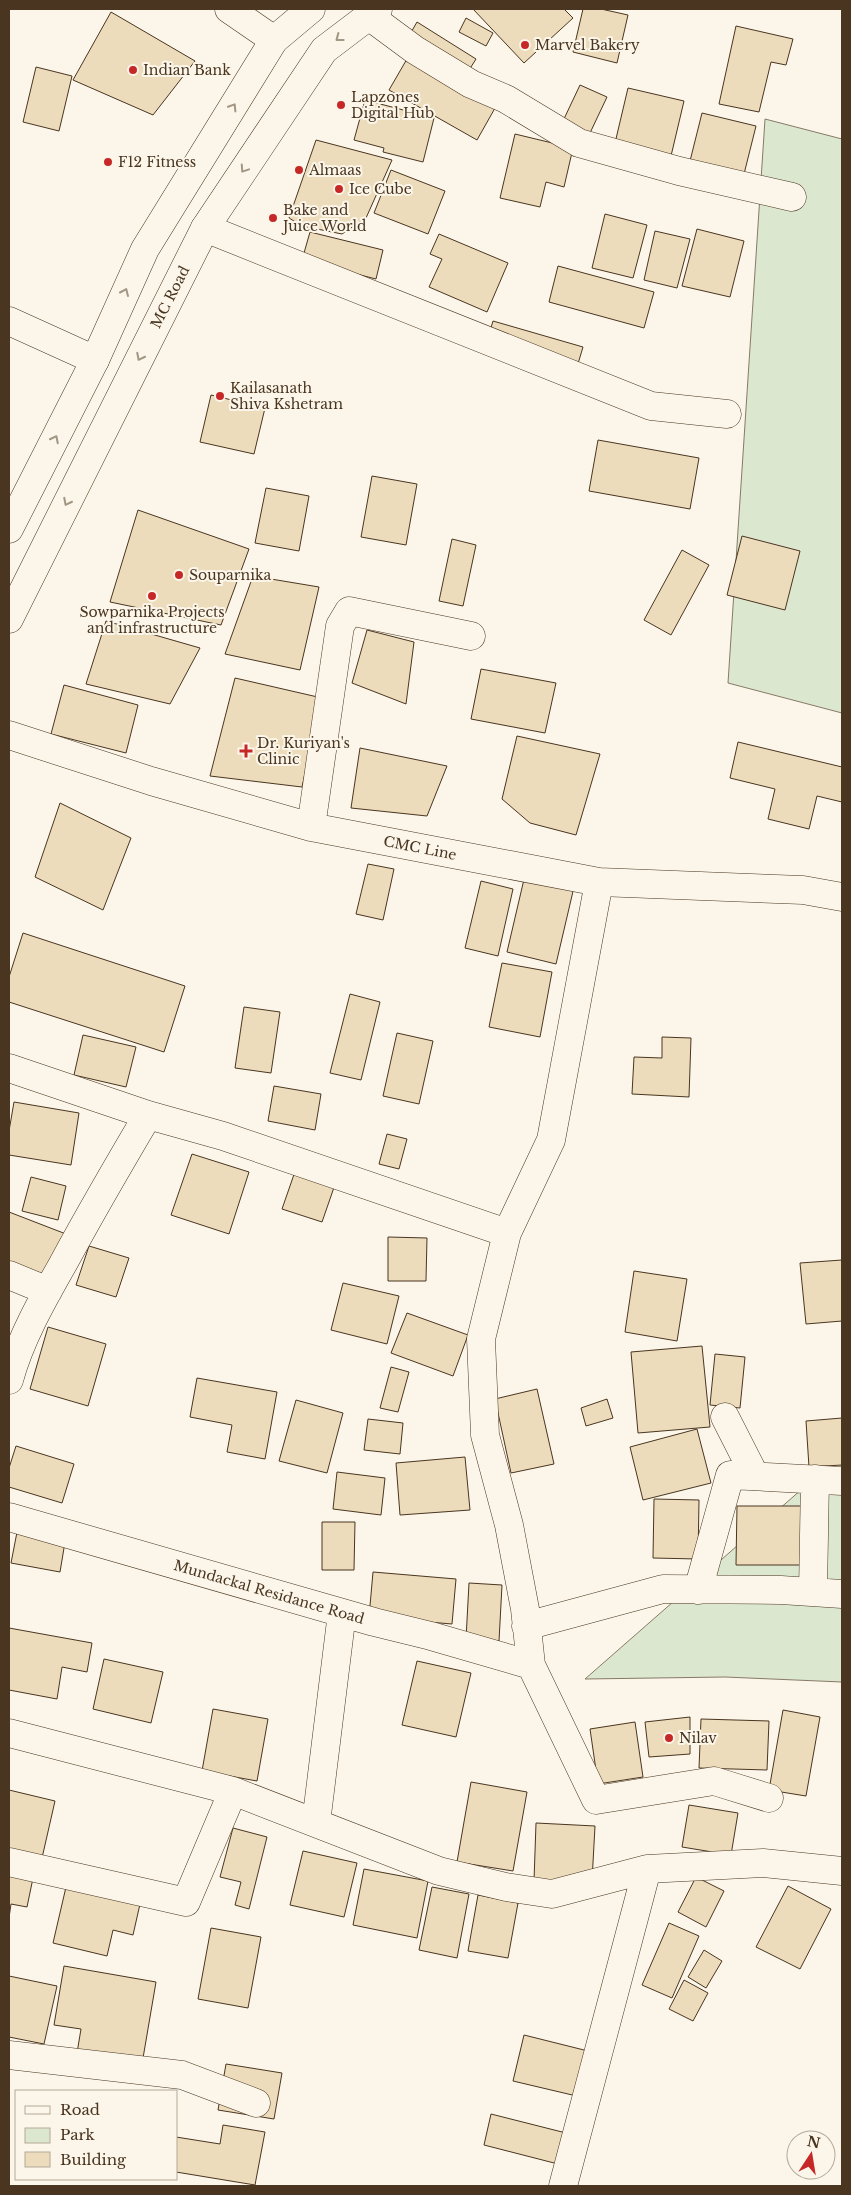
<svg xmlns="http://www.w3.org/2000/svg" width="851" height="2195" viewBox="0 0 851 2195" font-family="'Libre Baskerville',serif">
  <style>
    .green { fill: #dce7d0; stroke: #887966 }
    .building { fill: #ecdcbc; stroke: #4a3520 }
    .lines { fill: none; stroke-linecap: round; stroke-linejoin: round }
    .minor-casing { stroke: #4a3520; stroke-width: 29 }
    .major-casing { stroke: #4a3520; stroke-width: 29 }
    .minor { stroke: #fbf6e9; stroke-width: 28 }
    .major { stroke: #fbf6e9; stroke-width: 28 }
    .oneway { stroke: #a29684 }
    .poi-dot { fill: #c62828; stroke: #fbf6e9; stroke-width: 2 }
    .labels { text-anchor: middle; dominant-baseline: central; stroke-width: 4; stroke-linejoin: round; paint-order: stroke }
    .poi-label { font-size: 14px; fill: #4a3520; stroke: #fbf6e9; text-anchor: start }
    .street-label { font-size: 14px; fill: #4a3520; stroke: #fbf6e9 }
  </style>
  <rect width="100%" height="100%" fill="#fbf6e9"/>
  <!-- green -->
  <path class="green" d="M765,119L842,139V713L728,683Z
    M842,1471V1682L725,1677L585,1679L818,1475Z"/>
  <!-- building -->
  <path class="building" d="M473,9H564L573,18L524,63Z
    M583,9H601L628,15L617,63L573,52Z
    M111,12L195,61L153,115L73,80Z
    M466,18L493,33L486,46L459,32Z
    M417,22L476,59L464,78L406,41Z
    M736,26L793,39L786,65L771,62L759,112L719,104Z
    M411,52L499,101L477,140L389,90Z
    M36,67L72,76L59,131L23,122Z
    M580,85L607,97L590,133L563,121Z
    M628,88L684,101L671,156L615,143Z
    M365,100L434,118L423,162L383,152L384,148L354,140Z
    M702,113L756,126L742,182L688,169Z
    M515,134L573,148L564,187L546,182L540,207L500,198Z
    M316,140L392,160L366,218L342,234L302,226L289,218Z
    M391,170L445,191L428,234L374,213Z
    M605,214L647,225L633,278L592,268Z
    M697,229L744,241L730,297L682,286Z
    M655,231L690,239L677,288L644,280Z
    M310,232L383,250L376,279L302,260Z
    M439,234L508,263L487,312L429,287L442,259L430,254Z
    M558,266L654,292L644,328L549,302Z
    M493,321L583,347L574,377L484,351Z
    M211,395L265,408L254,454L200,442Z
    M598,440L699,458L690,509L589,491Z
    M372,476L417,484L406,545L361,537Z
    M266,488L309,496L299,551L255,543Z
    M138,510L249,549L221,625L110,602Z
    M742,536L800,551L785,610L727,595Z
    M452,539L476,545L463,606L439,601Z
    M682,550L709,565L671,635L644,620Z
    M253,576L319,587L300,670L225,654Z
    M106,621L200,648L170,704L86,684Z
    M367,630L414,642L406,704L352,683Z
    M481,669L556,683L545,733L471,719Z
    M235,678L322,698L302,787L210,776Z
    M64,685L138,705L126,753L51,734Z
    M517,736L600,754L576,835L530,823L502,799Z
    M738,742L842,767V802L817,796L809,829L768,819L775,789L730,778Z
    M360,748L447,766L427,816L351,808Z
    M60,803L131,838L103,910L35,877Z
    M368,864L394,869L383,920L356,914Z
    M525,875L574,887L556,964L507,952Z
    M481,881L513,889L498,956L465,948Z
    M23,933L185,986L164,1052L9,1002V977Z
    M502,963L552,972L540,1037L489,1027Z
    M350,994L380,1002L361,1080L330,1073Z
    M244,1007L280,1012L271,1073L235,1068Z
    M397,1033L433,1041L419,1104L383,1096Z
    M83,1035L136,1047L126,1087L74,1075Z
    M662,1037L691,1038L689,1097L632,1094L634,1057L662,1058Z
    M274,1086L321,1094L315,1130L268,1121Z
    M14,1102L79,1113L71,1165L9,1155V1131Z
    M387,1134L407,1139L399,1169L379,1164Z
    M192,1154L249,1172L229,1234L171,1215Z
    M299,1160L339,1173L322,1222L282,1209Z
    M31,1177L66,1186L58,1220L22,1211Z
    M9,1212L66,1234L49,1280L9,1265Z
    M388,1237L427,1238L426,1281H388Z
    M89,1246L129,1258L116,1297L76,1285Z
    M842,1260V1321L806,1324L800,1263Z
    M634,1271L687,1279L677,1341L625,1332Z
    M343,1283L399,1296L387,1344L331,1330Z
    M407,1313L468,1335L453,1376L391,1353Z
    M48,1327L106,1344L88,1406L30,1389Z
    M702,1346L710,1427L638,1433L631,1352Z
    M715,1354L745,1357L740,1408L710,1405Z
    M391,1367L409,1372L398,1412L380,1408Z
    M197,1378L277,1392L265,1459L227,1452L232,1425L190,1417Z
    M537,1389L554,1464L511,1473L495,1399Z
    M607,1399L613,1418L586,1426L581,1408Z
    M296,1400L343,1413L327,1473L279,1461Z
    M842,1418V1465L809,1467L806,1421Z
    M368,1419L403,1423L400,1454L364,1450Z
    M697,1429L711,1483L643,1500L630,1447Z
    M16,1446L74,1464L62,1503L9,1487V1468Z
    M465,1457L470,1510L400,1515L396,1463Z
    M337,1472L385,1478L381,1515L333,1509Z
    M654,1499L699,1500L698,1559L653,1558Z
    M737,1506H808L807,1565H736Z
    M322,1522H355L354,1570H322Z
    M18,1527L66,1536L60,1572L11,1563Z
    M373,1572L456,1579L452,1624L369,1617Z
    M469,1583L502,1585L499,1641L466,1639Z
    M9,1628L92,1643L87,1672L62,1667L57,1699L9,1690Z
    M104,1659L163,1672L151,1723L93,1709Z
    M417,1661L471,1673L456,1737L402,1725Z
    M213,1709L268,1719L257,1781L202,1771Z
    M783,1710L820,1717L806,1796L769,1790Z
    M690,1717V1754L649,1757L645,1722Z
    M701,1719L769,1721L767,1770L699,1768Z
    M635,1722L643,1777L598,1784L590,1729Z
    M471,1782L527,1792L513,1871L457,1862Z
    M9,1790L55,1801L42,1858L9,1850Z
    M689,1805L738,1813L731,1855L682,1847Z
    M536,1823L595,1826L592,1881H534Z
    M233,1828L267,1837L249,1909L235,1905L241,1882L220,1877Z
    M303,1851L357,1863L344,1917L290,1905Z
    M364,1869L428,1881L417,1938L353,1925Z
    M9,1874L33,1878L27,1907L11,1904L9,1918Z
    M696,1877L724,1891L706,1927L678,1912Z
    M788,1886L831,1909L800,1969L756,1947Z
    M66,1887L140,1904L133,1935L113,1930L107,1956L53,1943Z
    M432,1887L469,1894L457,1958L419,1950Z
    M478,1895L518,1903L508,1958L468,1951Z
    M669,1923L699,1936L672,1998L642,1985Z
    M211,1928L261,1937L248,2008L198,1999Z
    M704,1950L722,1961L706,1988L688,1977Z
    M64,1966L156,1982L142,2064L77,2053L81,2029L54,2025Z
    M9,1976L57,1986L44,2044L9,2037Z
    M684,1980L708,1993L693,2021L669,2009Z
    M524,2035L596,2053L585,2098L513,2081Z
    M226,2064L282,2073L274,2119L218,2110Z
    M491,2114L566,2133L558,2164L484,2145Z
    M223,2125L265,2132L255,2185L176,2172V2137L220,2144Z"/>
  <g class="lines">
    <!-- minor casing -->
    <g class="minor-casing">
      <path id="minor" d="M229,9L274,40
        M369,16L415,50L471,84L506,99L579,143L679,171L792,197
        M205,228L651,406L727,414
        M9,321L95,360
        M9,735L151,781L311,827L599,882L803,890L842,897
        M311,827L340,626L349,611L471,636
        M599,882L551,1140L507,1233L481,1339L485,1435L509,1525L525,1609L531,1665L596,1800L714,1781L769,1798
        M9,1068L148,1115L223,1136L507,1233
        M9,1275L48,1291
        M9,1380C20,1339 43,1299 64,1262C91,1212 119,1164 148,1115
        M725,1417L755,1476
        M9,1517L374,1622L431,1636L531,1665
        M698,1590L730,1475L842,1481
        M813,1592L815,1479
        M526,1626L663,1589L781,1590L842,1594
        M9,1733L233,1791
        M316,1823L342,1613
        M9,1862L186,1902L233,1791L439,1871L506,1887L552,1894L647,1869L763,1863L842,1871
        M9,2055L182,2075L256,2103
        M563,2186L647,1869"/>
    </g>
    <!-- major casing -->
    <g class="major-casing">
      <path id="major" d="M9,529L95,360L145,249L274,40L311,9
        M9,619L205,228L324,50L378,9"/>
    </g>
    <!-- minor -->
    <use href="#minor" class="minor"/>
    <!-- major -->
    <use href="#major" class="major"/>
  </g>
  <!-- one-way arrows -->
  <defs><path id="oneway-chevron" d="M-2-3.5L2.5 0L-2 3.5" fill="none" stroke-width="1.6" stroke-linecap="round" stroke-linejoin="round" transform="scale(1.25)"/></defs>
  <g class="oneway">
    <use href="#oneway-chevron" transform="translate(339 38) rotate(143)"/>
    <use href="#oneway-chevron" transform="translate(233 107) rotate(-58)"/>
    <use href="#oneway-chevron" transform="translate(244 169) rotate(124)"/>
    <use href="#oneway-chevron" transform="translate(125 292) rotate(-66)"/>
    <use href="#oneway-chevron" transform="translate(140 357) rotate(117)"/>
    <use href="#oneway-chevron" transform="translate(55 439) rotate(-63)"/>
    <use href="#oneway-chevron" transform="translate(67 502) rotate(117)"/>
  </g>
  <!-- markers -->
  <g class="poi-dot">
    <circle cx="525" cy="45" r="5"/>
    <circle cx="133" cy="70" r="5"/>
    <circle cx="341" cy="105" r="5"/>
    <circle cx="108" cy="162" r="5"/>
    <circle cx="299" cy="170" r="5"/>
    <circle cx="339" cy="189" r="5"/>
    <circle cx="273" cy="218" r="5"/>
    <circle cx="220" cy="396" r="5"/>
    <circle cx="179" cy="575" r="5"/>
    <circle cx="152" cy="596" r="5"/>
    <path d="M243.5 743.5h5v5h5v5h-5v5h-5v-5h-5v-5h5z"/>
    <circle cx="669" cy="1738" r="5"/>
  </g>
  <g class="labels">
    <!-- poi labels -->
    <g class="poi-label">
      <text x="535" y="45">Marvel Bakery</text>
      <text x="143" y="70">Indian Bank</text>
      <text x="351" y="97">Lapzones<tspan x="351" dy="16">Digital Hub</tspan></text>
      <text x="118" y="162">F12 Fitness</text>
      <text x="309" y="170">Almaas</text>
      <text x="349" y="189">Ice Cube</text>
      <text x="283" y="210">Bake and<tspan x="283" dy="16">Juice World</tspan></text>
      <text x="230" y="388">Kailasanath<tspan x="230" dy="16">Shiva Kshetram</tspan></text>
      <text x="189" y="575">Souparnika</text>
      <text x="152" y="612" text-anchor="middle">Sowparnika Projects<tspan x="152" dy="16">and infrastructure</tspan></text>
      <text x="257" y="743">Dr. Kuriyan's<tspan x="257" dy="16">Clinic</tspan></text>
      <text x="679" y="1738">Nilav</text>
    </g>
    <!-- street labels -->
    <g class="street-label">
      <text transform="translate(170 297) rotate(-63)">MC Road</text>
      <text transform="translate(420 848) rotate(11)">CMC Line</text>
      <text transform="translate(269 1592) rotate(16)">Mundackal Residance Road</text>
    </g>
  </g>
  <!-- border -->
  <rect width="851" height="2195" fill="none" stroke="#4a3520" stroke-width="20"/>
  <!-- legend -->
  <rect x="15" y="2090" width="162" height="90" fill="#fbf6e9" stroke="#b4a999"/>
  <rect x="25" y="2106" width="25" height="8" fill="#fbf6e9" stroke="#b4a999"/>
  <text x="60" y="2115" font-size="15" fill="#4a3520">Road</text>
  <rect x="25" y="2128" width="25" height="15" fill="#dce7d0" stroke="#b4a999"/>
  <text x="60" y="2140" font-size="15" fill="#4a3520">Park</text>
  <rect x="25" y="2152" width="25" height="15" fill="#ecdcbc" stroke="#b4a999"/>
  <text x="60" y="2165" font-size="15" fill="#4a3520">Building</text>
  <!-- north arrow -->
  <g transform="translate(811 2155) rotate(12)"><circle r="24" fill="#fbf6e9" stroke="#b4a999"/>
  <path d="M0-4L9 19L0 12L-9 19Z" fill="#c62828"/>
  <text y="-8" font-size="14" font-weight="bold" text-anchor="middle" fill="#4a3520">N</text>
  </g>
</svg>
